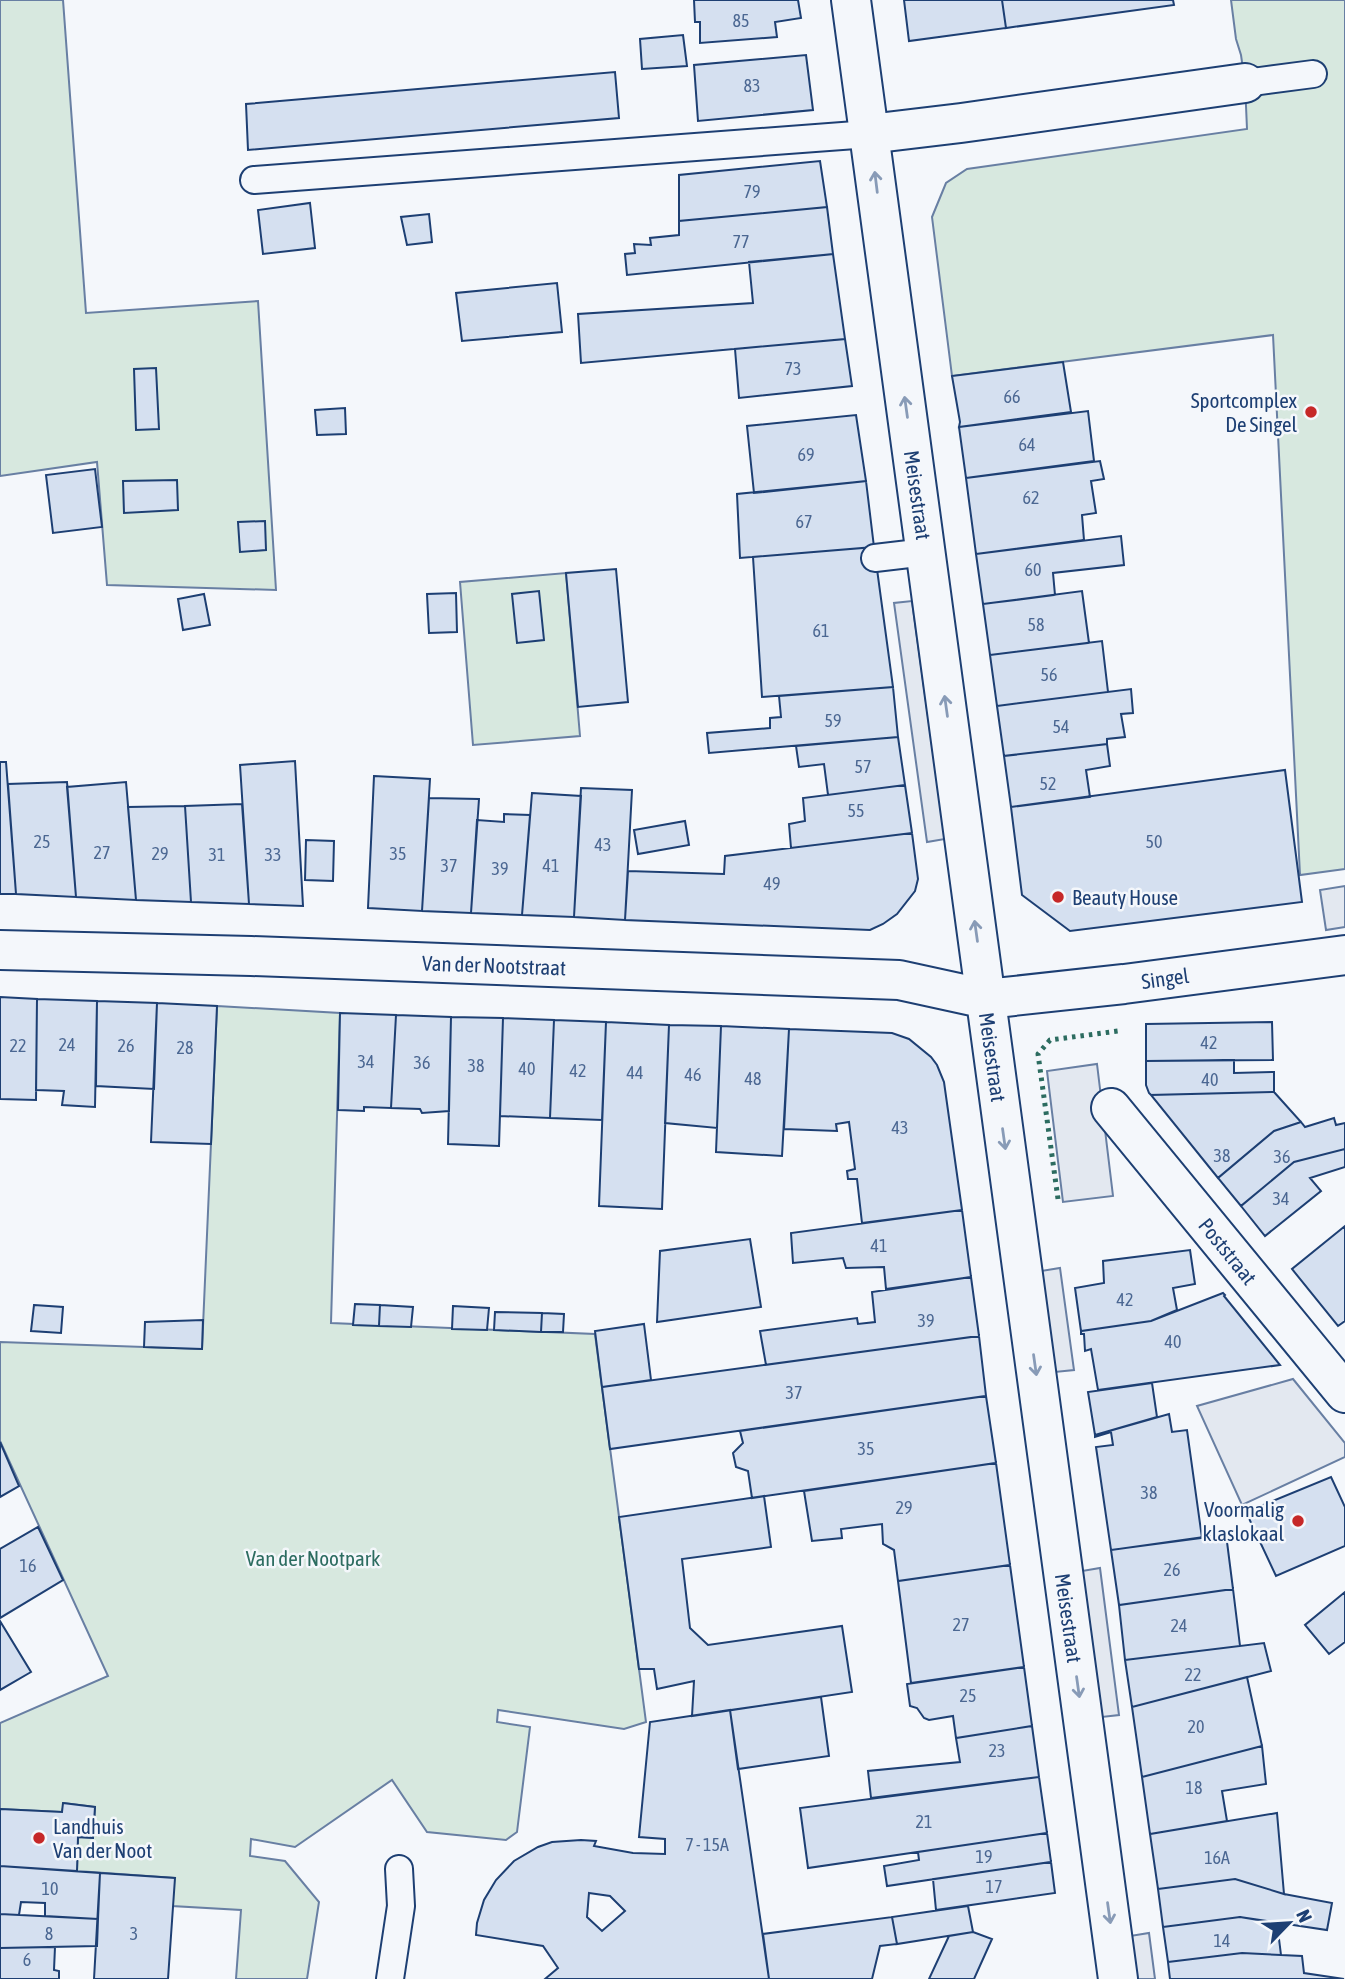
<svg xmlns="http://www.w3.org/2000/svg" width="1345" height="1979" viewBox="0 0 1345 1979" font-family="'Asap Condensed',sans-serif">
  <style>
    .green { fill: #d7e8df; stroke: #687fa3; stroke-width: 2 }
    .parking { fill: #e3e8f0; stroke: #687fa3; stroke-width: 2 }
    .building { fill: #d5e0f0; stroke: #1d3f73; stroke-width: 2; fill-rule: evenodd }
    .lines { fill: none; stroke-linecap: round; stroke-linejoin: round }
    .service-casing { stroke: #1d3f73; stroke-width: 30 }
    .minor-casing { stroke: #1d3f73; stroke-width: 42 }
    .service { stroke: #f4f7fb; stroke-width: 26 }
    .minor { stroke: #f4f7fb; stroke-width: 38 }
    .hedge { stroke: #2c6c60; stroke-width: 5; stroke-dasharray: 3.5 5; stroke-linecap: butt }
    .oneway { stroke: #889bb7 }
    .poi-dot { fill: #c62828; stroke: #f4f7fb; stroke-width: 2.5 }
    .labels { text-anchor: middle; dominant-baseline: central; stroke-width: 5; stroke-linejoin: round; paint-order: stroke }
    .number-label { font-size: 18px; fill: #4b6792 }
    .poi-label { font-size: 21px; fill: #1d3f73; stroke: #f4f7fb; text-anchor: end }
    .street-label { font-size: 21px; fill: #1d3f73; stroke: #f4f7fb }
    .park-label { font-size: 21px; fill: #2c6c60; stroke: #f4f7fb }
  </style>
  <rect width="100%" height="100%" fill="#f4f7fb"/>
  <!-- green -->
  <path class="green" d="M0,0H63L86,313L258,301L276,590L107,585L97,462L0,476Z
    M1231,0H1345V869L1300,875L1273,335L952,376L932,217L946,183L967,169L1247,129L1245,83L1241,55L1236,39Z
    M566,573L580,736L473,745L460,582Z
    M217,1006L340,1013L331,1323L595,1334L646,1722L624,1729L498,1710L497,1722L530,1727L517,1832L506,1840L427,1832L392,1780L295,1847L251,1839L250,1856L285,1861L319,1902L307,1979H236L241,1910L172,1906L174,1878L77,1871L78,1837L93,1838L95,1807L64,1803L62,1812L0,1809V1723L108,1676L0,1441V1342L202,1349Z"/>
  <!-- parking -->
  <path class="parking" d="M912,601L945,839L927,842L894,603Z
    M1345,886V927L1326,930L1320,890Z
    M1097,1064L1113,1196L1063,1202L1047,1071Z
    M1060,1268L1074,1370L1055,1372L1041,1271Z
    M1293,1379L1345,1443V1457L1242,1505L1197,1406Z
    M1100,1568L1119,1715L1102,1717L1082,1571Z
    M1149,1933L1155,1979H1136L1130,1936Z"/>
  <!-- building -->
  <path class="building" d="M694,0H798L801,18L775,22L777,37L700,43V22H695Z
    M904,0H1002L1006,28L909,41Z
    M1002,0H1173L1174,5L1006,28Z
    M683,35L687,66L642,69L640,39Z
    M806,55L813,110L698,121L694,65Z
    M615,72L619,118L248,150L246,104Z
    M820,161L827,207L679,221V175Z
    M310,203L315,248L263,254L258,210Z
    M827,207L833,254L627,275L625,254L635,253L634,244L651,245L650,238L679,235V221Z
    M429,214L432,242L407,245L401,217Z
    M833,254L845,339L581,363L578,314L753,303L749,262Z
    M557,283L562,332L462,341L456,293Z
    M845,339L852,386L739,398L735,349Z
    M1063,362L1071,412L959,427L960,422L952,376Z
    M156,368L159,429L136,430L134,369Z
    M345,408L346,434L317,435L315,410Z
    M1088,411L1094,461L966,478L959,427Z
    M856,415L866,481L754,493L747,426Z
    M1100,461L1104,479L1091,481L1096,513L1082,515L1084,540L976,554L966,478Z
    M95,469L102,527L53,533L46,475Z
    M177,480L178,510L124,513L123,481Z
    M866,481L874,547L740,558L737,494Z
    M265,521L266,550L240,552L238,522Z
    M1121,536L1124,565L1053,573L1055,595L983,604L976,554Z
    M874,547L893,687L762,697L753,557Z
    M616,569L628,702L578,707L566,573Z
    M539,591L544,640L517,643L512,594Z
    M1082,591L1089,643L990,655L983,604Z
    M456,593L457,632L429,633L427,594Z
    M204,594L210,625L183,630L178,599Z
    M1102,641L1108,692L997,706L990,655Z
    M893,687L898,737L709,753L707,733L770,728V718L781,717L779,696Z
    M1131,689L1133,713L1121,714L1125,737L1107,739V744L1004,756L997,706Z
    M898,737L905,785L828,795L824,764L799,767L796,746Z
    M1107,744L1110,766L1086,770L1090,797L1011,807L1004,756Z
    M295,761L303,906L249,904L240,765Z
    M0,762H6L16,894H0Z
    M1285,770L1302,902L1070,931L1022,895L1011,807Z
    M374,776L430,779L422,911L368,908Z
    M67,782L76,897L16,894L8,784Z
    M126,782L136,900L76,897L67,787Z
    M905,785L912,833L791,848L789,824L805,821L803,798Z
    M581,788L632,790L625,920L574,917Z
    M532,793L581,796L574,917L522,915Z
    M429,798L479,799L471,913L422,911Z
    M242,804L249,904L191,902L185,806Z
    M185,806L191,902L136,900L128,807Z
    M504,814L530,815L522,915L471,913L477,820L504,822Z
    M685,821L689,845L638,854L634,830Z
    M912,833L918,879L915,891L897,914L883,924L870,930L625,920L628,871L724,874L725,856Z
    M306,840L334,841L333,881L305,880Z
    M0,997L37,999L36,1100L0,1099Z
    M37,999L97,1001L95,1107L62,1105L64,1091L36,1090Z
    M97,1001L157,1003L154,1089L96,1086Z
    M157,1003L217,1006L211,1144L151,1142Z
    M340,1013L396,1015L391,1108L364,1107V1111L338,1110Z
    M396,1015L451,1017L449,1111L422,1113L420,1109L391,1108Z
    M451,1017L503,1018L499,1146L448,1144Z
    M503,1018L554,1020L550,1118L500,1116Z
    M554,1020L606,1022L602,1120L550,1118Z
    M606,1022L669,1025L662,1209L599,1206Z
    M1272,1022L1273,1060L1146,1061V1024Z
    M669,1025L721,1026L717,1128L665,1123Z
    M721,1026L789,1029L782,1156L716,1152Z
    M789,1029L892,1033L909,1039L931,1057L937,1065L944,1082L962,1210L862,1223L857,1179H848L847,1171L855,1169L849,1122L836,1124L837,1131L784,1129Z
    M1234,1060V1073L1274,1072V1092L1151,1095L1149,1093L1146,1085V1061Z
    M1274,1092L1301,1122L1274,1131L1218,1178L1151,1095Z
    M1334,1118L1336,1125L1345,1123V1149L1294,1162L1241,1206L1218,1178L1274,1131L1301,1122L1305,1127Z
    M1345,1149V1167L1310,1178L1321,1191L1265,1236L1241,1206L1294,1162Z
    M962,1210L971,1277L886,1289L884,1267L846,1268L843,1258L793,1263L791,1233Z
    M1345,1226V1321L1338,1326L1292,1269Z
    M750,1239L761,1307L657,1322L660,1251Z
    M1190,1250L1195,1284L1173,1288L1177,1310L1151,1321L1081,1331L1075,1288L1104,1283L1103,1261Z
    M971,1277L979,1336L766,1365L760,1331L857,1318L858,1324L875,1322L872,1292Z
    M1223,1293L1225,1295L1224,1296L1280,1365L1098,1390L1091,1349L1085,1351L1084,1334H1081V1331L1151,1321Z
    M355,1304L380,1305L379,1326L353,1325Z
    M34,1305L63,1307L61,1333L31,1331Z
    M380,1305L413,1307L411,1327L379,1326Z
    M453,1306L489,1308L487,1330L452,1329Z
    M495,1312L542,1313L541,1332L494,1330Z
    M542,1313L564,1314L563,1332H541Z
    M203,1320L202,1349L144,1347L145,1322Z
    M644,1324L651,1380L602,1387L595,1331Z
    M979,1336L986,1396L610,1449L602,1387Z
    M1152,1383L1157,1417L1095,1435L1088,1392Z
    M986,1396L996,1463L752,1498L748,1471L736,1467L733,1453L743,1443L740,1431Z
    M1169,1414L1172,1432L1187,1430L1202,1538L1111,1550L1096,1447L1113,1445L1111,1432L1095,1437V1435Z
    M0,1442L19,1486L0,1497Z
    M996,1463L1010,1565L898,1581L894,1550L883,1544L882,1524L841,1529L842,1538L812,1541L804,1491Z
    M1331,1477L1345,1507V1546L1276,1576L1246,1512Z
    M764,1496L771,1547L682,1559L690,1628L708,1645L842,1626L852,1692L692,1716L694,1681L657,1689L654,1669H639L619,1517Z
    M38,1527L63,1580L0,1618V1549Z
    M1226,1534L1233,1589L1119,1605L1111,1550Z
    M1010,1565L1024,1667L911,1683L898,1581Z
    M1233,1589L1240,1646L1125,1660L1119,1605Z
    M1345,1592V1642L1329,1654L1305,1625Z
    M0,1621L31,1672L0,1690Z
    M1264,1643L1271,1671L1132,1707L1125,1660Z
    M1024,1667L1032,1726L956,1738L953,1716L929,1720L924,1718L917,1708L910,1706L907,1684Z
    M1247,1677L1262,1746L1142,1777L1132,1707Z
    M821,1697L829,1756L738,1769L730,1710Z
    M730,1710L769,1979H545L558,1968L543,1946L476,1935L477,1923L484,1900L496,1880L514,1861L538,1847L552,1842L581,1840L596,1841L594,1846L633,1853L665,1854V1839L639,1837L650,1722ZM589,1893L610,1896L625,1911L602,1931L587,1917Z
    M1032,1726L1039,1777L871,1798L868,1771L960,1762L956,1738Z
    M1262,1746L1266,1784L1222,1791L1227,1821L1150,1834L1142,1777Z
    M1039,1777L1047,1833L808,1868L800,1808Z
    M63,1803L95,1807L93,1838L78,1837L77,1871L0,1866V1809L62,1812Z
    M1277,1813L1284,1894L1235,1879L1158,1889L1150,1834Z
    M1047,1833L1051,1862L887,1886L884,1866L919,1860L918,1852Z
    M1051,1862L1055,1893L936,1910L933,1879Z
    M0,1866L100,1873L98,1919L45,1916V1903L21,1902L19,1915L0,1914Z
    M100,1873L175,1878L168,1979H94Z
    M1235,1879L1284,1894L1332,1903L1327,1930L1240,1917L1163,1927L1158,1889Z
    M968,1906L973,1932L897,1944L892,1917Z
    M0,1914L98,1919L97,1946L0,1948Z
    M892,1917L897,1944L880,1946L872,1979H769L763,1934Z
    M1240,1917L1277,1923L1281,1955L1242,1953L1168,1962L1163,1927Z
    M973,1932L992,1939L974,1979H929L949,1936Z
    M55,1947L54,1970L59,1971V1979H0V1948Z
    M1242,1953L1302,1956L1304,1973L1344,1979H1170L1168,1962Z"/>
  <g class="lines">
    <!-- service casing -->
    <g class="service-casing">
      <path id="service" d="M1245,83L1313,74
        M254,180L869,134
        M875,558L926,552
        M390,1979L401,1906L399,1869"/>
    </g>
    <!-- minor casing -->
    <g class="minor-casing">
      <path id="minor" d="M851,0L1118,1979
        M869,134L961,123L1245,83
        M0,950L251,956L899,980L986,999L1124,984L1345,955
        M1111,1108L1345,1393"/>
    </g>
    <!-- service -->
    <use href="#service" class="service"/>
    <!-- minor -->
    <use href="#minor" class="minor"/>
    <!-- hedge -->
    <path class="hedge" d="M1058,1199L1038,1054L1050,1040L1118,1031"/>
  </g>
  <!-- one-way arrows -->
  <defs><path id="oneway-shaft" d="M-6 0H5M1.5-3L5.5 0L1.5 3" fill="none" stroke-width="1.6" stroke-linecap="round" stroke-linejoin="round" transform="scale(1.75)"/></defs>
  <g class="oneway">
    <use href="#oneway-shaft" transform="translate(876 182) rotate(-97)"/>
    <use href="#oneway-shaft" transform="translate(906 407) rotate(-98)"/>
    <use href="#oneway-shaft" transform="translate(946 706) rotate(-98)"/>
    <use href="#oneway-shaft" transform="translate(976 931) rotate(-98)"/>
    <use href="#oneway-shaft" transform="translate(1004 1139) rotate(82)"/>
    <use href="#oneway-shaft" transform="translate(1035 1365) rotate(82)"/>
    <use href="#oneway-shaft" transform="translate(1078 1687) rotate(82)"/>
    <use href="#oneway-shaft" transform="translate(1109 1913) rotate(82)"/>
  </g>
  <!-- markers -->
  <g class="poi-dot">
    <circle cx="1311" cy="412" r="7"/>
    <circle cx="1058" cy="897" r="7"/>
    <circle cx="1298" cy="1521" r="7"/>
    <circle cx="39" cy="1838" r="7"/>
  </g>
  <g class="labels">
    <!-- number labels -->
    <g class="number-label">
      <text x="741" y="20">85</text>
      <text x="752" y="85">83</text>
      <text x="752" y="191">79</text>
      <text x="741" y="241">77</text>
      <text x="793" y="368">73</text>
      <text x="1012" y="396">66</text>
      <text x="1027" y="444">64</text>
      <text x="806" y="454">69</text>
      <text x="1031" y="497">62</text>
      <text x="804" y="521">67</text>
      <text x="1033" y="569">60</text>
      <text x="1036" y="624">58</text>
      <text x="821" y="630">61</text>
      <text x="1049" y="674">56</text>
      <text x="833" y="720">59</text>
      <text x="1061" y="726">54</text>
      <text x="863" y="766">57</text>
      <text x="1048" y="783">52</text>
      <text x="856" y="810">55</text>
      <text x="42" y="841">25</text>
      <text x="1154" y="841">50</text>
      <text x="603" y="844">43</text>
      <text x="102" y="852">27</text>
      <text x="160" y="853">29</text>
      <text x="398" y="853">35</text>
      <text x="217" y="854">31</text>
      <text x="273" y="854">33</text>
      <text x="449" y="865">37</text>
      <text x="551" y="865">41</text>
      <text x="500" y="868">39</text>
      <text x="772" y="883">49</text>
      <text x="1209" y="1042">42</text>
      <text x="67" y="1044">24</text>
      <text x="18" y="1045">22</text>
      <text x="126" y="1045">26</text>
      <text x="185" y="1047">28</text>
      <text x="366" y="1061">34</text>
      <text x="422" y="1062">36</text>
      <text x="476" y="1065">38</text>
      <text x="527" y="1068">40</text>
      <text x="578" y="1070">42</text>
      <text x="635" y="1072">44</text>
      <text x="693" y="1074">46</text>
      <text x="753" y="1078">48</text>
      <text x="1210" y="1079">40</text>
      <text x="900" y="1127">43</text>
      <text x="1222" y="1155">38</text>
      <text x="1282" y="1156">36</text>
      <text x="1281" y="1198">34</text>
      <text x="879" y="1245">41</text>
      <text x="1125" y="1299">42</text>
      <text x="926" y="1320">39</text>
      <text x="1173" y="1341">40</text>
      <text x="794" y="1392">37</text>
      <text x="866" y="1448">35</text>
      <text x="1149" y="1492">38</text>
      <text x="904" y="1507">29</text>
      <text x="28" y="1565">16</text>
      <text x="1172" y="1569">26</text>
      <text x="961" y="1624">27</text>
      <text x="1179" y="1625">24</text>
      <text x="1193" y="1674">22</text>
      <text x="968" y="1695">25</text>
      <text x="1196" y="1726">20</text>
      <text x="997" y="1750">23</text>
      <text x="1194" y="1787">18</text>
      <text x="924" y="1821">21</text>
      <text x="707" y="1844">7 - 15A</text>
      <text x="984" y="1856">19</text>
      <text x="1217" y="1857">16A</text>
      <text x="994" y="1886">17</text>
      <text x="50" y="1888">10</text>
      <text x="49" y="1933">8</text>
      <text x="134" y="1933">3</text>
      <text x="1222" y="1940">14</text>
      <text x="27" y="1959">6</text>
    </g>
    <!-- poi labels -->
    <g class="poi-label">
      <text x="1297" y="400">Sportcomplex<tspan x="1297" dy="24">De Singel</tspan></text>
      <text x="1072" y="897" text-anchor="start">Beauty House</text>
      <text x="1284" y="1509">Voormalig<tspan x="1284" dy="24">klaslokaal</tspan></text>
      <text x="53" y="1826" text-anchor="start">Landhuis<tspan x="53" dy="24">Van der Noot</tspan></text>
    </g>
    <!-- street labels -->
    <g class="street-label">
      <text transform="translate(918 495) rotate(82)">Meisestraat</text>
      <text transform="translate(494 965) rotate(2)">Van der Nootstraat</text>
      <text transform="translate(1165 978) rotate(-8)">Singel</text>
      <text transform="translate(993 1057) rotate(82)">Meisestraat</text>
      <text transform="translate(1228 1251) rotate(51)">Poststraat</text>
      <text transform="translate(1069 1618) rotate(82)">Meisestraat</text>
    </g>
    <!-- park labels -->
    <g class="park-label">
      <text x="313" y="1558">Van der Nootpark</text>
    </g>
  </g>
  <!-- north arrow -->
  <g transform="translate(1289 1923) rotate(65)" stroke="#f4f7fb" stroke-width="5" paint-order="stroke">
  <path d="M0-5L12 26L0 18L-12 26Z" fill="#1d3f73"/>
  <text y="-10" font-size="19" font-weight="bold" text-anchor="middle" fill="#1d3f73">N</text>
  </g>
</svg>
